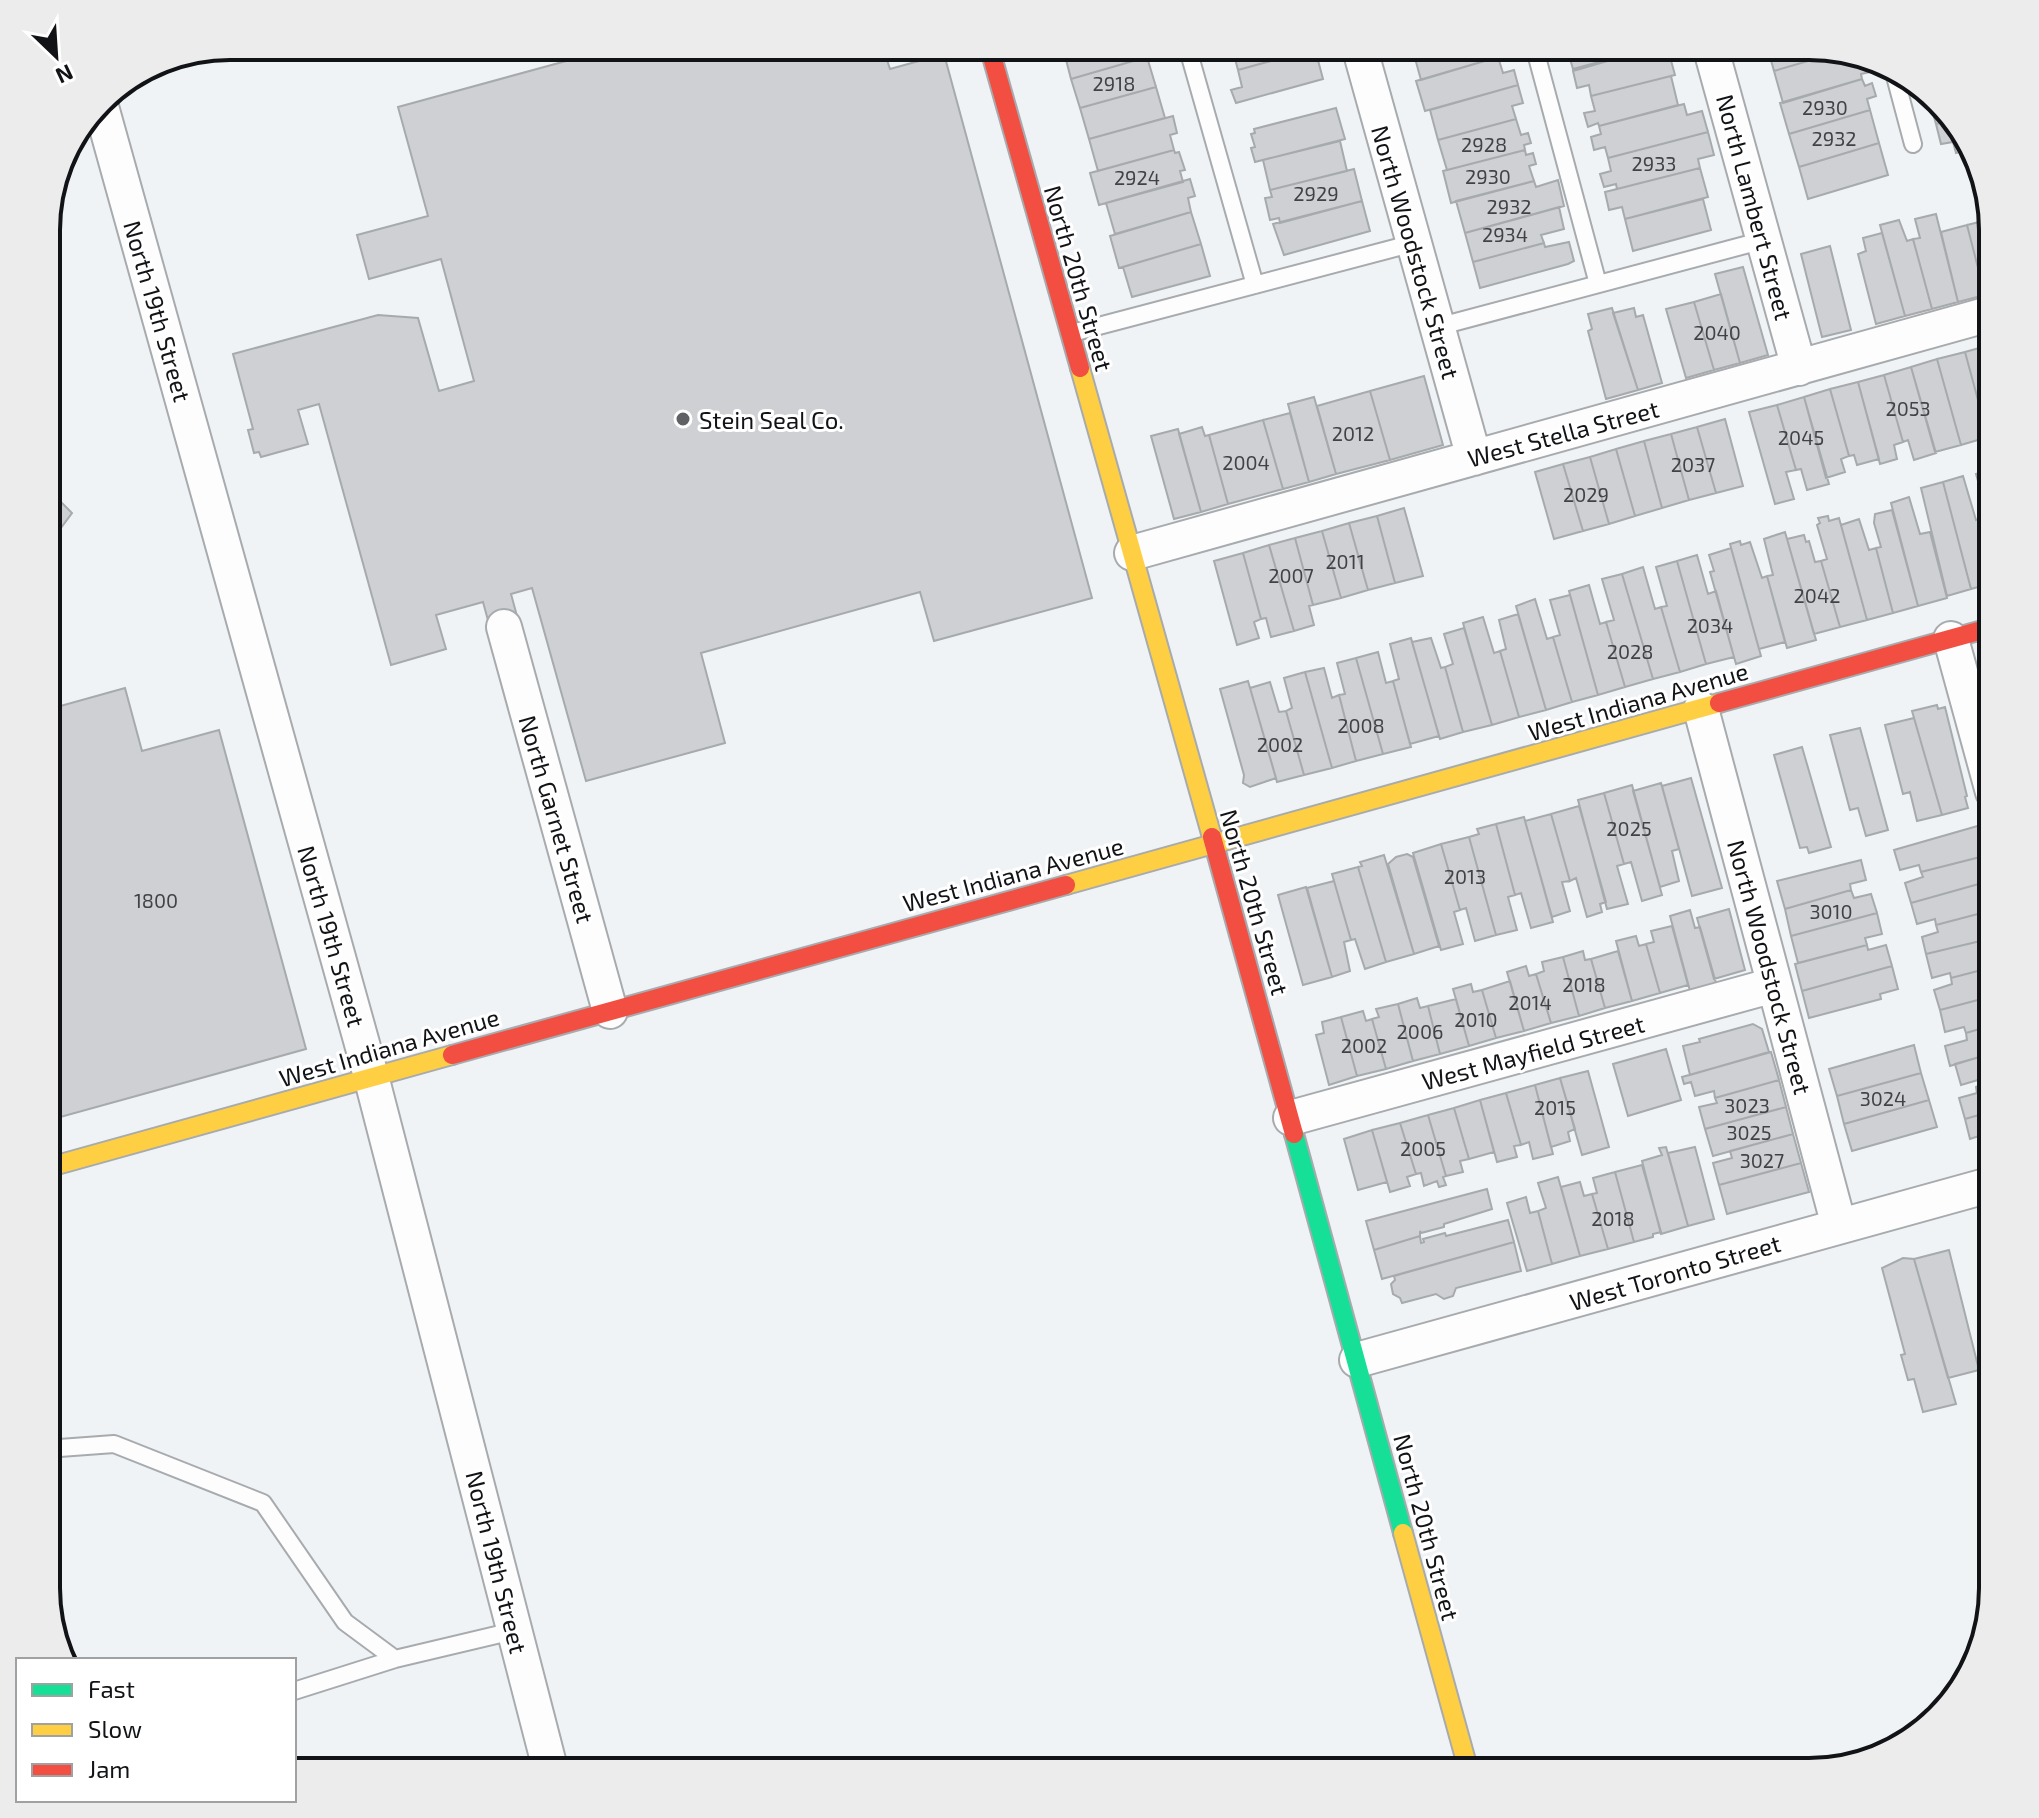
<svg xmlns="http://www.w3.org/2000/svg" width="2039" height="1818" viewBox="0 0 2039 1818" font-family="'Exo 2',sans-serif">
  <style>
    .building { fill: #ced0d3; stroke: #a7aaac; stroke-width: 2 }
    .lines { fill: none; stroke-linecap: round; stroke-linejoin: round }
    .lane-casing { stroke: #a8abae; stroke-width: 20 }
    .street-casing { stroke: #a8abae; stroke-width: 38 }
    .fast-casing { stroke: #a8abae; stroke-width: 22 }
    .slow-casing { stroke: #a8abae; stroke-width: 22 }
    .jam-casing { stroke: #a8abae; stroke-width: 22 }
    .lane { stroke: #fdfdfe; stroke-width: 16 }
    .street { stroke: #fdfdfe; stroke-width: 34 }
    .fast { stroke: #16e098; stroke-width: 18 }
    .slow { stroke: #ffcf43; stroke-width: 18 }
    .jam { stroke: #f24e42; stroke-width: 18 }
    .poi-dot { fill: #5f6164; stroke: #fff; stroke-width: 3 }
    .labels { text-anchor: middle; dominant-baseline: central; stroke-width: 6; stroke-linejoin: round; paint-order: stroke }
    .number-label { font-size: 20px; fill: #404245 }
    .street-label { font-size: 24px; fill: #111316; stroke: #fff }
    .poi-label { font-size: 24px; fill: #111316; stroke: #fff; text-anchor: start }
    .rim { fill: none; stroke: #111316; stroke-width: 4 }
  </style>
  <rect width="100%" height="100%" fill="#f0f3f6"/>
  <!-- building -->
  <path class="building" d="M621,46H912L885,54L890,69L944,54L1092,598L934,641L920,592L701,653L725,743L586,781L532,588L511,594L517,616L489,624L483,602L436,615L446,649L391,665L319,404L298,410L308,444L261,457L259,452L254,453L248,430L253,429L233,354L378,315L418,318L439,391L474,381L441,259L369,279L357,235L428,216L398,107Z
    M1068,46H1145L1147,57L1071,79L1063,48Z
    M1213,46H1320L1321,47L1238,70L1234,55L1217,60Z
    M1429,46H1495L1498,57L1421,80L1413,51Z
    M1571,46H1659L1573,69L1568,52L1573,51Z
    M1659,46H1667L1675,75L1591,96L1589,85L1577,88L1573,71Z
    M1767,46H1810L1839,52L1774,71Z
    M1315,49L1323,79L1236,103L1231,90L1242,87L1238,70Z
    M1839,52L1856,55L1858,63L1866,61L1870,72L1861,74L1862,79L1783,103L1774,71Z
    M1147,57L1156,87L1080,108L1071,79Z
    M1498,57L1503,73L1514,70L1518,85L1425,111L1416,81Z
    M1671,76L1678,105L1599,126L1598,123L1588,127L1584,113L1595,111L1591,96Z
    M1862,79L1865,86L1872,83L1876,96L1867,99L1870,110L1789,134L1780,103Z
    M1518,85L1523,103L1512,106L1516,119L1438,140L1430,110Z
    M1156,87L1165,118L1089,139L1080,108Z
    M1941,103L1952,120L1936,124L1931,106Z
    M1684,104L1687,115L1702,111L1708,132L1608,158L1605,147L1594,150L1591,137L1601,134L1599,126Z
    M1336,108L1345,139L1255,162L1251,148L1255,147L1251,134L1255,133L1254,129Z
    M1870,110L1879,143L1799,167L1789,134Z
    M1173,116L1177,133L1170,135L1174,150L1098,171L1089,139Z
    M1516,119L1521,135L1528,133L1531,143L1524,145L1525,150L1447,170L1438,140Z
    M1952,120L1972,149L1956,153L1953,142L1941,144L1936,124Z
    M1708,132L1714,155L1698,159L1700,168L1617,189L1616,184L1604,187L1600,174L1611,171L1608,158Z
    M1340,141L1347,171L1270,190L1263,160Z
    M1879,143L1888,175L1808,199L1799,167Z
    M1174,150L1175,153L1179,152L1185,170L1180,171L1183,182L1099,205L1090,173Z
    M1525,150L1526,155L1533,153L1536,164L1529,166L1534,181L1451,203L1443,171Z
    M1700,168L1708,197L1625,219L1622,207L1609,210L1605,192Z
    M1354,169L1362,201L1280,223L1279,218L1270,220L1265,198L1272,197L1270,190Z
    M1190,179L1195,196L1188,198L1191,212L1115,234L1106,203Z
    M1558,180L1564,206L1465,233L1456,201L1534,181L1536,187Z
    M1703,199L1711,230L1633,251L1625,219Z
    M1362,201L1370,231L1284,255L1273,224Z
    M1559,207L1564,229L1541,235L1544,243L1473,262L1465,233Z
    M1191,212L1201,244L1119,268L1110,236Z
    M1936,214L1958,302L1932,309L1913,239L1920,238L1915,219Z
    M1991,219L1993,293L1985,295L1967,225Z
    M1899,220L1907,241L1913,239L1932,309L1905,316L1880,225Z
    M1967,225L1985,295L1958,302L1941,232Z
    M1882,233L1905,316L1876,324L1858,254L1866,251L1863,238Z
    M1569,242L1574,261L1568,264L1480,288L1473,262L1544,243L1545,247Z
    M1201,244L1210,276L1132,297L1123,267Z
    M1830,246L1851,330L1822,337L1801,254Z
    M1743,267L1768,355L1740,363L1715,274Z
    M1721,294L1740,363L1714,370L1694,302Z
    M1694,302L1714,370L1686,378L1666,309Z
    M1612,308L1638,390L1606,399L1588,331L1592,329L1588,314Z
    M1634,308L1636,317L1643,315L1662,383L1638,390L1613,313Z
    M1993,344V436L1988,437L1965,352Z
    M1965,352L1988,437L1961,445L1937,359Z
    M1937,359L1961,445L1935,452L1911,367Z
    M1911,367L1936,453L1914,460L1908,440L1903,442L1884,375Z
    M1884,375L1903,442L1894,445L1897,459L1880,464L1858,382Z
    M1424,376L1443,445L1390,460L1370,391Z
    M1858,382L1879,459L1857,465L1854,455L1849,456L1830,389Z
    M1830,389L1849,456L1841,459L1845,472L1826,478L1804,397Z
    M1370,391L1390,460L1336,474L1317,406Z
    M1314,397L1336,474L1309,482L1288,404Z
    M1804,397L1829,484L1807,490L1801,469L1796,470L1777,405Z
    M1777,405L1796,470L1786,472L1794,499L1775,504L1749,412Z
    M1290,413L1309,482L1283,489L1263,420Z
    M1725,419L1743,486L1716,493L1697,427Z
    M1263,420L1283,489L1228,504L1209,435Z
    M1202,427L1205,436L1209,435L1228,504L1201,512L1179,434Z
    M1697,427L1716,493L1689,500L1671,434Z
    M1178,429L1201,512L1174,519L1151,436Z
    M1671,434L1689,500L1662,508L1644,441Z
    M1644,441L1662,508L1635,516L1616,449Z
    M1616,449L1635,516L1609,524L1590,457Z
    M1590,457L1609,524L1583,531L1563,464Z
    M1563,464L1583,531L1554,539L1535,472Z
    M1993,469V559L1981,518L1988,516L1976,474Z
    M1963,476L1976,520L1981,518L1993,559V583L1971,589L1943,482Z
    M1943,482L1971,589L1947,596L1921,488Z
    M46,487L72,513L46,548Z
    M1909,497L1920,534L1930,532L1947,598L1918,606L1891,503Z
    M1404,508L1423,576L1395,583L1377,516Z
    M1892,510L1918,606L1893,613L1876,548L1881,547L1874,523L1875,514Z
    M1377,516L1395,583L1368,590L1349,523Z
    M1828,516L1829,521L1839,518L1867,620L1840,627L1821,561L1827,559L1817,525L1820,523L1818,518Z
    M1859,519L1869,550L1876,548L1893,613L1867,620L1841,525Z
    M1349,523L1368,590L1341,598L1322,531Z
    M1322,531L1341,598L1313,605L1295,538Z
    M1785,532L1816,640L1787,648L1767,576L1773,575L1764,539Z
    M1804,535L1806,542L1809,541L1815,562L1821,561L1840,627L1814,634L1787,539Z
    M1295,538L1313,605L1309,606L1314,625L1294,631L1269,545Z
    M1740,541L1741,545L1750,542L1762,578L1767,576L1785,642L1759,649L1730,544Z
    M1269,545L1294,631L1271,637L1266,618L1261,619L1243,553Z
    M1731,548L1761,656L1736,664L1710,572L1714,571L1709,555Z
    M1243,553L1261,619L1254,622L1259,638L1237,645L1214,561Z
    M1697,555L1708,594L1716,591L1734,657L1706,664L1677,561Z
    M1677,561L1706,664L1680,672L1661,607L1667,606L1656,567Z
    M1643,567L1655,609L1661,607L1680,672L1653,679L1622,574Z
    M1622,574L1653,679L1625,687L1606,622L1614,620L1602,579Z
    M1589,585L1600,624L1606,622L1625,687L1598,695L1569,591Z
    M1570,595L1598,695L1572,702L1553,637L1560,635L1550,600Z
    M1535,599L1547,639L1553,637L1572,702L1546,710L1516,606Z
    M1518,614L1546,710L1519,717L1500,651L1506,649L1499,620Z
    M1483,617L1494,653L1500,651L1519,717L1492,725L1463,623Z
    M1464,628L1492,725L1463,732L1445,667L1453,664L1444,634Z
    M1411,638L1439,736L1410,744L1393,681L1399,679L1390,644Z
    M1431,638L1441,668L1445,667L1463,732L1440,739L1412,642Z
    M1378,652L1386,683L1393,681L1411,747L1383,754L1356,658Z
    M1356,658L1383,754L1356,761L1339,695L1345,694L1337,663Z
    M1324,668L1332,698L1339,695L1356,761L1332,768L1305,672Z
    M1305,672L1332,768L1304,775L1286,711L1292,708L1284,678Z
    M1248,681L1276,778L1250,787L1243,783L1244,775L1220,689Z
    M1270,682L1279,712L1286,711L1304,775L1277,782L1250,688Z
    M125,688L142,751L219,730L306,1049L46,1121V710Z
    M1937,705L1938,709L1945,707L1967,796L1965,797L1968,808L1942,815L1912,711Z
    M1914,718L1942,815L1917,821L1910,792L1903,794L1885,725Z
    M1860,728L1888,830L1866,836L1858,808L1850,810L1830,735Z
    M1802,747L1831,847L1809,853L1807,847L1800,848L1774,755Z
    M1691,778L1722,888L1692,896L1662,786Z
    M1661,783L1679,849L1672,851L1679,881L1660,887L1633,791Z
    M1632,785L1662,895L1642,901L1631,862L1624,864L1604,793Z
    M1604,793L1624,864L1617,866L1628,904L1607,909L1578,800Z
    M1579,806L1606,902L1600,904L1602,912L1587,917L1576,878L1570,881L1551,814Z
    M1551,814L1570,881L1562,882L1570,911L1552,917L1525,821Z
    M1524,817L1553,922L1531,928L1521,893L1515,895L1496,824Z
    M1496,824L1515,895L1508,897L1517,930L1496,935L1469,837L1479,834L1477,829Z
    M1981,825L1982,828L1985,826L1992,851L1988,855L1921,872L1919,865L1900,870L1894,850Z
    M1469,837L1496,935L1475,941L1466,908L1460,910L1441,844Z
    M1441,844L1460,910L1454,912L1463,944L1441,950L1413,853Z
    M1407,854L1413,857L1439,946L1414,954L1388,864L1396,857Z
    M1384,855L1414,954L1386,962L1358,867L1362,866L1360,862Z
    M1988,855L1993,880L1911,903L1905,883L1923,877L1921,872Z
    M1861,860L1866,880L1850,884L1851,890L1785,909L1777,881Z
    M1358,867L1386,962L1365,969L1355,939L1351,940L1332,874Z
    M1993,880V910L1936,925L1935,919L1917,924L1911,903Z
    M1334,881L1351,940L1344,942L1350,971L1332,977L1307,888Z
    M1306,887L1332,977L1303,985L1278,895Z
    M1851,890L1854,898L1871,894L1877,913L1791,936L1785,909Z
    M1729,909L1745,970L1714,979L1697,918Z
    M1690,910L1695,928L1700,927L1716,983L1690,991L1670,916Z
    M1993,910V938L1926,954L1922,937L1938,932L1936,925Z
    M1877,913L1882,934L1865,938L1867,945L1798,963L1791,936Z
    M1672,926L1688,985L1660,993L1646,944L1654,942L1651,931Z
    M1636,936L1639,946L1646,944L1660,993L1632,1001L1616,941Z
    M1993,938V967L1951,978L1950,973L1932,978L1926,954Z
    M1867,945L1868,950L1886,945L1892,966L1802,991L1795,964Z
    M1583,951L1585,960L1591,959L1605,1008L1579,1016L1563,957Z
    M1618,951L1632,1001L1605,1008L1591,959Z
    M1563,957L1579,1016L1551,1023L1536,974L1544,971L1542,962Z
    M1526,966L1529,976L1536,974L1551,1023L1524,1031L1507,972Z
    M1892,966L1898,989L1880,994L1881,999L1809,1018L1802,991Z
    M1993,967V996L1940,1010L1934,990L1952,984L1951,978Z
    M1510,981L1524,1031L1496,1038L1482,990Z
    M1471,984L1473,992L1482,990L1496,1038L1469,1046L1453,989Z
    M1993,996V1025L1966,1033L1964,1027L1945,1032L1940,1010Z
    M1417,998L1420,1008L1428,1006L1440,1054L1413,1061L1398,1004Z
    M1456,999L1469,1046L1440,1054L1428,1006Z
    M1398,1004L1413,1061L1386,1069L1372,1019L1379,1017L1376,1009Z
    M1363,1011L1366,1021L1372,1019L1386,1069L1357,1076L1341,1017Z
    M1341,1017L1357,1076L1329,1085L1316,1035L1324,1033L1322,1022Z
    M1753,1024L1762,1029L1769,1052L1690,1075L1683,1046L1700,1042L1699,1039Z
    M1993,1025V1053L1950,1066L1945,1046L1967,1040L1966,1033Z
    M1914,1045L1921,1073L1837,1096L1829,1069Z
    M1666,1049L1681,1100L1628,1116L1613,1064Z
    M1771,1052L1779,1080L1715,1098L1714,1091L1695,1096L1691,1082L1684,1084L1682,1077Z
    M1993,1053V1081L1980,1085L1978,1080L1961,1085L1955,1064Z
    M1588,1071L1609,1147L1582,1155L1560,1078Z
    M1921,1073L1929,1100L1844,1124L1837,1096Z
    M1560,1078L1575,1129L1568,1132L1570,1141L1551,1147L1535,1085Z
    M1779,1080L1786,1107L1705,1129L1699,1107L1717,1103L1715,1098Z
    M1993,1081V1111L1965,1119L1959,1098L1977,1093L1976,1087Z
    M1535,1085L1553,1154L1533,1159L1529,1142L1521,1145L1506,1093Z
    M1506,1093L1521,1145L1514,1146L1517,1157L1497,1162L1480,1100Z
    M1480,1100L1494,1152L1469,1159L1454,1108Z
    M1929,1100L1937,1127L1852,1151L1844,1124Z
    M1786,1107L1793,1134L1713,1156L1705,1129Z
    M1454,1108L1469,1159L1460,1161L1463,1172L1446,1176L1428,1115Z
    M1993,1111V1141L1982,1144L1979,1136L1970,1139L1965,1119Z
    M1428,1115L1446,1176L1443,1177L1446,1185L1439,1187L1437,1181L1424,1186L1421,1173L1416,1174L1400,1123Z
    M1400,1123L1416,1174L1407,1177L1410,1186L1390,1192L1372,1130Z
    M1372,1130L1387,1182L1358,1190L1344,1139Z
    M1793,1134L1801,1163L1719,1185L1713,1163L1732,1158L1730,1151Z
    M1666,1147L1688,1226L1661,1234L1642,1161L1662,1155L1659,1148Z
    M1695,1147L1714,1219L1688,1226L1668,1153Z
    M1801,1163L1809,1192L1727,1214L1719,1185Z
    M1642,1165L1661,1232L1653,1234V1237L1634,1242L1615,1172Z
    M1615,1172L1634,1242L1608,1249L1592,1194L1597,1193L1593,1178Z
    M1558,1177L1580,1256L1552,1264L1538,1211L1546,1208L1538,1183Z
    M1580,1182L1584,1196L1592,1194L1608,1249L1580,1256L1561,1187Z
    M1487,1189L1492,1209L1444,1224V1227L1421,1233L1420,1231V1236L1374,1250L1366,1221Z
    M1526,1197L1530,1213L1538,1211L1552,1264L1527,1271L1507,1203Z
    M1508,1220L1514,1242L1382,1279L1374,1250L1420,1236L1421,1243L1424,1242L1423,1239L1445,1233L1446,1236Z
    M1514,1242L1521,1271L1456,1288L1453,1296L1444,1299L1436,1294L1402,1303L1400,1298L1393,1294L1391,1284L1395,1280L1394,1276Z
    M1949,1250L1979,1370L1948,1378L1914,1259Z
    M1903,1258L1914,1259L1956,1404L1923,1412L1914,1379L1908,1380L1901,1355L1905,1354L1882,1268Z"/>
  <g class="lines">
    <!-- lane casing -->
    <g class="lane-casing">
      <path id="lane" d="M1187,46L1255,285
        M1534,46L1598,284
        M1893,69L1913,144
        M1437,327L1764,240
        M1072,333L1414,243
        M46,1449L114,1444L263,1503L345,1622L395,1659L513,1631
        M294,1691L395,1659"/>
    </g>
    <!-- street casing -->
    <g class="street-casing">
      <path id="street" d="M1359,46L1474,458
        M1710,46L1799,368
        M100,103L371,1076L551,1772
        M1132,553L1993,313
        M504,627L610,1011
        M1951,639L1993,792
        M1701,709L1839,1226
        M1291,1118L1774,985
        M1357,1360L1993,1184"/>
    </g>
    <!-- fast casing -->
    <g class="fast-casing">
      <path id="fast" d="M1294,1134L1403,1533"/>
    </g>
    <!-- slow casing -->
    <g class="slow-casing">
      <path id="slow" d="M1080,368L1212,837
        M1066,885L1719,703
        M46,1168L452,1055
        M1403,1533L1469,1772"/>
    </g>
    <!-- jam casing -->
    <g class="jam-casing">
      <path id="jam" d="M989,46L1080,368
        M1719,703L1993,627
        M1212,837L1294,1134
        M452,1055L1066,885"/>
    </g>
    <!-- lane -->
    <use href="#lane" class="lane"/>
    <!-- street -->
    <use href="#street" class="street"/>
    <!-- fast -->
    <use href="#fast" class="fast"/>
    <!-- slow -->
    <use href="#slow" class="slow"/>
    <!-- jam -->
    <use href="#jam" class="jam"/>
  </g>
  <!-- markers -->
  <circle class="poi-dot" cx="683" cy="419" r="8"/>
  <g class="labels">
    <!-- number labels -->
    <g class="number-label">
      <text x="1114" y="83">2918</text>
      <text x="1825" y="107">2930</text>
      <text x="1834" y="138">2932</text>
      <text x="1484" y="144">2928</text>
      <text x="1654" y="163">2933</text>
      <text x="1488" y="176">2930</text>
      <text x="1137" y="177">2924</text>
      <text x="1316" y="193">2929</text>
      <text x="1509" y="206">2932</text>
      <text x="1505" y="234">2934</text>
      <text x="1717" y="332">2040</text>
      <text x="1908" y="408">2053</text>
      <text x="1353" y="433">2012</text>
      <text x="1801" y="437">2045</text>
      <text x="1246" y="462">2004</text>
      <text x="1693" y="464">2037</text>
      <text x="1586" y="494">2029</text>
      <text x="1345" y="561">2011</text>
      <text x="1291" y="575">2007</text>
      <text x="1817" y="595">2042</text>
      <text x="1710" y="625">2034</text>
      <text x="1630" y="651">2028</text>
      <text x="1361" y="725">2008</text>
      <text x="1280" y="744">2002</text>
      <text x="1629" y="828">2025</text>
      <text x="1465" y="876">2013</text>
      <text x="156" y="900">1800</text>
      <text x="1831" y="911">3010</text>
      <text x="1584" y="984">2018</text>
      <text x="1530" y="1002">2014</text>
      <text x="1476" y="1019">2010</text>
      <text x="1420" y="1031">2006</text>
      <text x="1364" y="1045">2002</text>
      <text x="1883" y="1098">3024</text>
      <text x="1747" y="1105">3023</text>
      <text x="1555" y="1107">2015</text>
      <text x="1749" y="1132">3025</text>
      <text x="1423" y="1148">2005</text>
      <text x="1762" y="1160">3027</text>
      <text x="1613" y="1218">2018</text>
    </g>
    <!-- street labels -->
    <g class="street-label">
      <text transform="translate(1755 207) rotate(75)">North Lambert Street</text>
      <text transform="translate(1416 252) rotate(74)">North Woodstock Street</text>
      <text transform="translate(1079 278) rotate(74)">North 20th Street</text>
      <text transform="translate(158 311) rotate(74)">North 19th Street</text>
      <text transform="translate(1563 433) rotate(-15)">West Stella Street</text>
      <text transform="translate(1638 701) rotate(-16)">West Indiana Avenue</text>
      <text transform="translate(557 819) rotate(74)">North Garnet Street</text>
      <text transform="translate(1013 874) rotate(-15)">West Indiana Avenue</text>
      <text transform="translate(1255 902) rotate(74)">North 20th Street</text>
      <text transform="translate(332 936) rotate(74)">North 19th Street</text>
      <text transform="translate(1770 967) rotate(75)">North Woodstock Street</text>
      <text transform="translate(389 1047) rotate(-16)">West Indiana Avenue</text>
      <text transform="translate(1533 1052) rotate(-15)">West Mayfield Street</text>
      <text transform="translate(1675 1272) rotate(-16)">West Toronto Street</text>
      <text transform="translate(1427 1527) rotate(75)">North 20th Street</text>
      <text transform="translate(497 1562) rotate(76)">North 19th Street</text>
    </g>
    <!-- poi labels -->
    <g class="poi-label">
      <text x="699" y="419">Stein Seal Co.</text>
    </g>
  </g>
  <!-- crop -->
  <path d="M0 0H2039V1818H0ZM230 60H1809A170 170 0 0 1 1979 230V1588A170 170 0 0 1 1809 1758H230A170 170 0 0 1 60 1588V230A170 170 0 0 1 230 60Z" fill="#ececec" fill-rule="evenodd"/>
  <path class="rim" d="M230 60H1809A170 170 0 0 1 1979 230V1588A170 170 0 0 1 1809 1758H230A170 170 0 0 1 60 1588V230A170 170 0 0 1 230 60Z"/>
  <!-- legend -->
  <rect x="16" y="1658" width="280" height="144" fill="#ffffff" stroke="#a0a1a2" stroke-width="2"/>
  <rect x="32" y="1684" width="40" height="12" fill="#16e098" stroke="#a0a1a2" stroke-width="2"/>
  <text x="88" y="1698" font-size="24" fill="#111316">Fast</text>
  <rect x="32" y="1724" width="40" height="12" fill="#ffcf43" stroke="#a0a1a2" stroke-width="2"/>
  <text x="88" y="1738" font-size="24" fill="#111316">Slow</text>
  <rect x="32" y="1764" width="40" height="12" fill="#f24e42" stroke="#a0a1a2" stroke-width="2"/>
  <text x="88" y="1778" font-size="24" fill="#111316">Jam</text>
  <!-- north arrow -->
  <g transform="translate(56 56) rotate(155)" stroke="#ffffff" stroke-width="6" paint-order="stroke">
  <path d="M0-6L14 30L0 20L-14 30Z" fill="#111316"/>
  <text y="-12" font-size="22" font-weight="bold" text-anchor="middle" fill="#111316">N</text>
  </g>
</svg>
